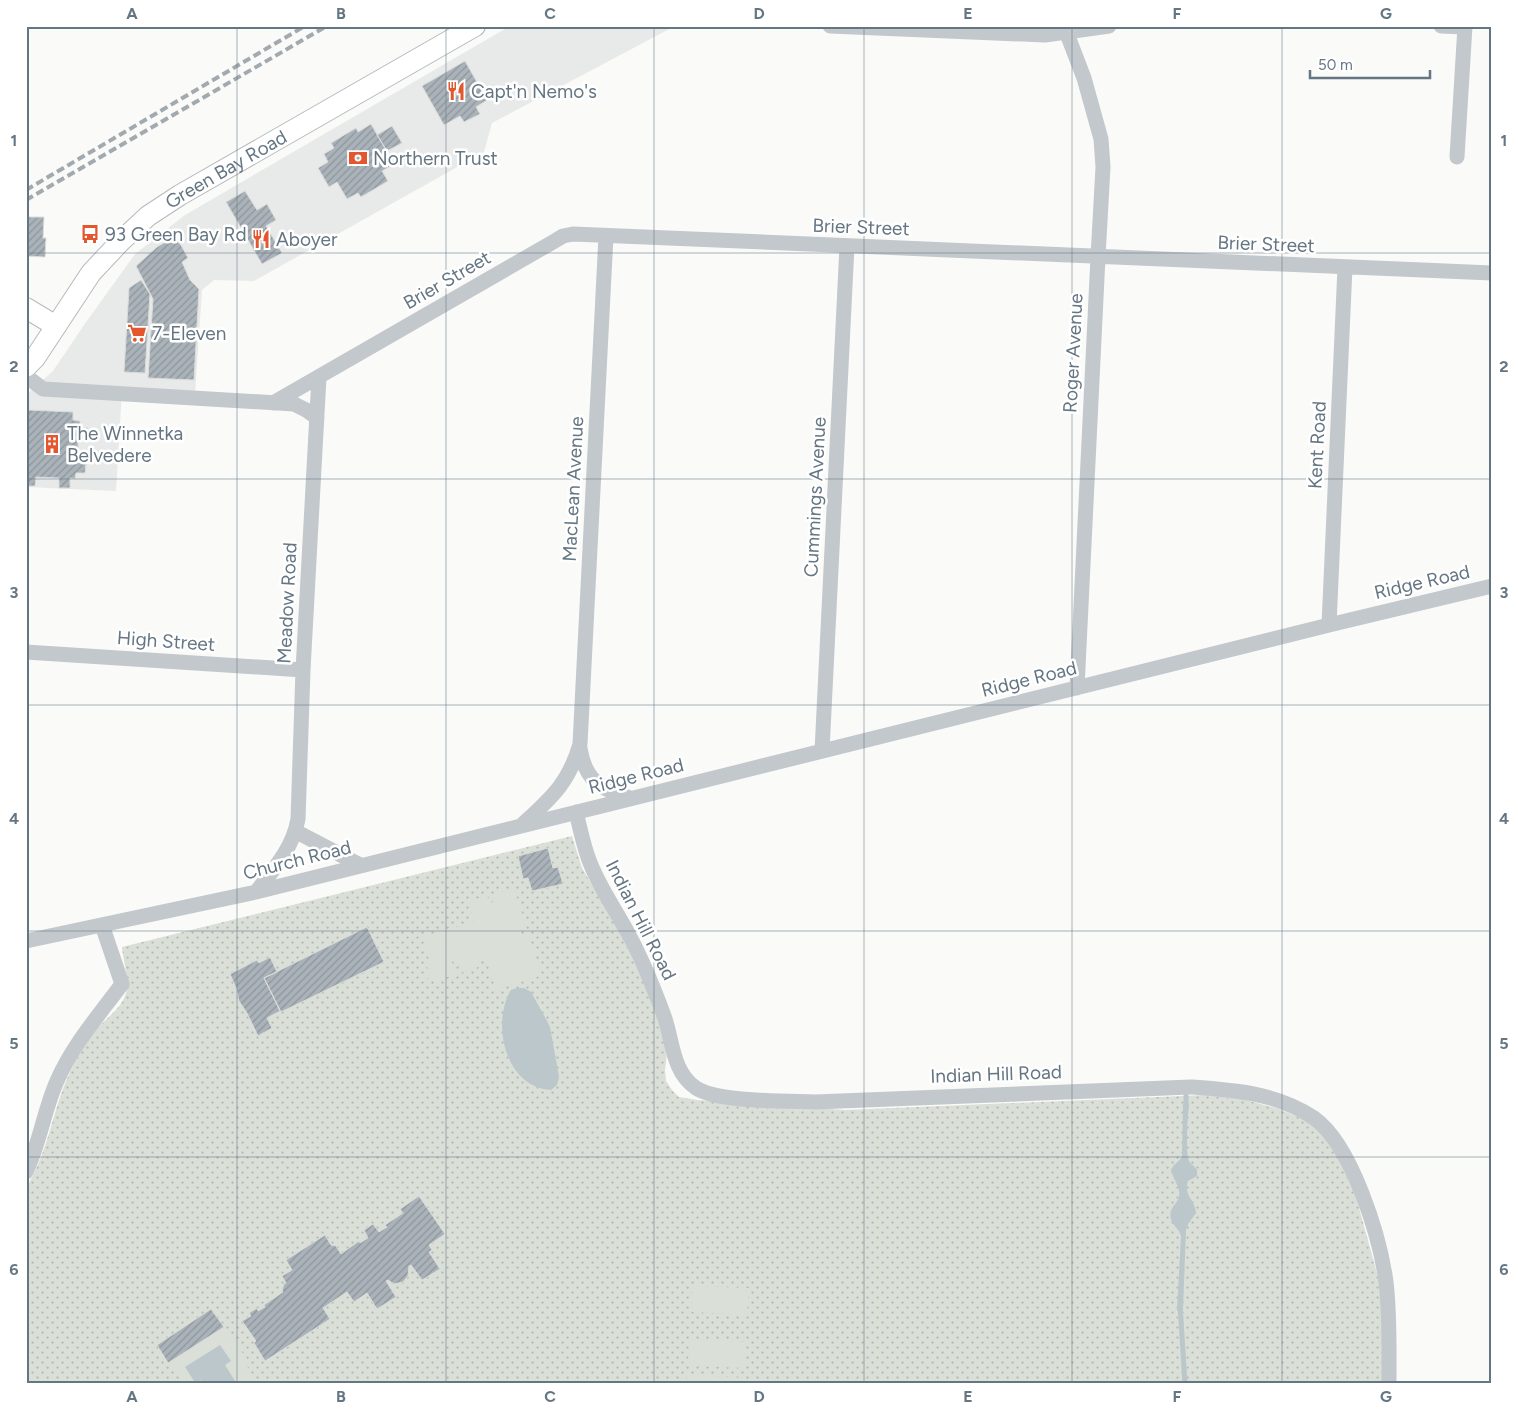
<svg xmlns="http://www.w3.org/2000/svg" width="1518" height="1410" viewBox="0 0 1518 1410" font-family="Figtree,sans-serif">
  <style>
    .built { fill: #e8e9e9 }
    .grass { fill: url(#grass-dots) }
    .park { fill: #dadfd7 }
    .water { fill: #bbc7cb }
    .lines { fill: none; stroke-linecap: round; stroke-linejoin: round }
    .stream { stroke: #bbc7cb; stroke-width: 5 }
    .building { fill: url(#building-hatch); stroke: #dcdcda }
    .major-casing { stroke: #b5babe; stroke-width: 22 }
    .minor { stroke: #c3c8cc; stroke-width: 15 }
    .major { stroke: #fff; stroke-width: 20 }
    .rail { stroke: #a2aab0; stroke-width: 4; stroke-dasharray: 8 4; stroke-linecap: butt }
    .grid { fill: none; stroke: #657683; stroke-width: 1; stroke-opacity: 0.55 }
    .labels { text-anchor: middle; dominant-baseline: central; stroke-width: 5; stroke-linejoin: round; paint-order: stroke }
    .poi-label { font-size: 19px; fill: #657683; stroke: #fff; text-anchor: start }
    .street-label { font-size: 19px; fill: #657683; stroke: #fff }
    .neatline { fill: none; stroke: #657683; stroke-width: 2 }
    .grid-label { font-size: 16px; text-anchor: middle; font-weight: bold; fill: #657683 }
  </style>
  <defs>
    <pattern id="grass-dots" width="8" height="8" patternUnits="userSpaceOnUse" patternTransform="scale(1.25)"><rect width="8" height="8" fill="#dadfd7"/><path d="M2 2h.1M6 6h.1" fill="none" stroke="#b4b9b4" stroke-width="1.8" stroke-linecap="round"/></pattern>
    <pattern id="building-hatch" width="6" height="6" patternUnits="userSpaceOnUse" patternTransform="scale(1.25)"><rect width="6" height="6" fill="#aab3b9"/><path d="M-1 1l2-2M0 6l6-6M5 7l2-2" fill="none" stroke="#8e969c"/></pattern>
  </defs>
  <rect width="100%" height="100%" fill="#fafaf8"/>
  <!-- built -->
  <path class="built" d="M510,26H675L492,123L484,152L254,281L214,280L202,290L195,395L122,391L116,491L26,487V395L53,371L84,325L135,254L185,215Z"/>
  <!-- grass -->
  <path class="grass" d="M572,836L582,868L620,932L653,1003L667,1052L665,1070L666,1081L672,1090L679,1097L697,1100L845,1110L1205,1095L1242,1099L1279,1109L1303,1119L1322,1133L1339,1158L1356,1197L1380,1284L1382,1329L1383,1384H26V1188C50,1150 53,1103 74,1064C81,1052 89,1039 98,1028C107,1017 122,1008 126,993C130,980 123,961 122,947Z"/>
  <!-- park -->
  <path class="park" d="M514,888L527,929L521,931L522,935L528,934L542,975L496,990L485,956L478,959L481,966L461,973L455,954L450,956L456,974L435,981L433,976L425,979L424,974L429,972L425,961L429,960L422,937L445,930L446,935L447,934L446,931L474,921L468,902L487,895L490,903L497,901L495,894Z
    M692,1286L749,1288L747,1315L691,1312Z
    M224,1327L247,1359L244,1361L258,1384H183L170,1362Z
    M689,1339L746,1342L745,1368L688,1366Z
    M687,1375L745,1378L744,1384H687Z"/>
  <!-- water -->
  <path class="water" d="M517,988H524L531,992L547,1021L550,1027L559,1077L557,1085L551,1090C505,1088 491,1022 511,990Z
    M1189,1103C1188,1114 1185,1152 1189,1161C1191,1164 1195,1167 1197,1170V1176L1188,1181C1183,1196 1195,1199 1196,1213L1188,1224L1186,1230L1183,1309L1177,1311L1181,1236C1179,1228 1172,1225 1171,1219C1168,1208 1177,1205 1179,1197C1181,1188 1173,1179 1171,1170C1173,1164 1179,1162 1182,1157L1183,1104Z
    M220,1345L231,1361L225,1365L237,1384H203L201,1380L196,1384L185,1367Z"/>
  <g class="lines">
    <!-- stream -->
    <path class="stream" d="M1186,1109V1096
      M1180,1304L1185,1384"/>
  </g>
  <!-- building -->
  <path class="building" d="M465,61L487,100L476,107L480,114L464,122L460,116L444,125L422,86Z
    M371,124L394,164L382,171L388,181L361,197L358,193L347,199L337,182L329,187L318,168L328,162L324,154L334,148L331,143L356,128L358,132Z
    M392,126L402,143L387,151L377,135Z
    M245,191L257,210L267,204L276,220L266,226L282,253L262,264L226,202Z
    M26,217H44L43,238H46L45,257L26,256Z
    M176,236L188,258L182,262L190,280L199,289L194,380L148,378L153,299L136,266L157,247Z
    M141,280L150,294L145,373L124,372L129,288Z
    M28,410L73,412V420L80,421V427L88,428L87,439L78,438V462L86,463L85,473H76L75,479L70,478V488H59V478L36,477L35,486H26V417Z
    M548,848L553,868L558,867L563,884L532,891L528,878L523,879L518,856Z
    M367,927L384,962L281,1012L264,978Z
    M270,957L277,972L264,978L280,1011L267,1018L272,1028L258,1036L247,1013L239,1001L236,988L230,974L257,960L259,963Z
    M419,1196L445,1234L429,1245L432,1250L429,1252L440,1269L422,1280L411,1265L409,1266L408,1276L403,1282L394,1284L388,1280L386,1281L396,1297L377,1309L367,1293L354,1302L347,1292L323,1308L330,1319L265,1361L254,1343L256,1341L242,1321L251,1316L249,1313L257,1308L258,1311L265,1307L264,1305L283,1292L282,1290L284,1284L286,1283L282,1276L292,1270L286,1260L325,1235L331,1245L336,1246L341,1254L359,1241L360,1243L368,1238L364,1230L373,1224L379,1232L387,1227L385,1225L403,1213L400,1209Z
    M211,1309L224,1327L168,1363L157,1345Z"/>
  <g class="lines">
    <!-- major casing -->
    <g class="major-casing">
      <g id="major">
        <path d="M26,308L56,326"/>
        <path id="s1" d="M26,367L35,358L91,273L120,242L148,216L180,195L475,26"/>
      </g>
    </g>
    <!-- minor -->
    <path class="minor" d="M830,26L1045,35L1109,26
      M1064,26L1084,78L1101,139L1103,167L1098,257L1077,688
      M1441,26L1465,27
      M1457,157L1465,26
      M26,376L43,389L294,404L306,410L317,418
      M273,403L553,242L563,236L573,234L1492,273
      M1329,625L1345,267
      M26,652L303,670
      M580,748C585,781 601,789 630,798
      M822,751L847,246
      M576,812C580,828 583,844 589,860C598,885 615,909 628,933C642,959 653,986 663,1013C673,1038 671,1071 696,1088C716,1102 789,1101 815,1102L1191,1087C1233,1090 1278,1093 1314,1118C1352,1145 1380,1237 1386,1282C1390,1315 1389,1350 1389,1384
      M523,824C551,798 569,783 580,744L606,236
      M295,831L360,865
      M256,892C274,869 293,848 298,819L303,670L319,377
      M26,941L256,892L1329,625L1492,586
      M26,1172C40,1143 44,1110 57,1081C72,1046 99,1015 122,984L102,925"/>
    <!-- major -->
    <use href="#major" class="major"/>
    <!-- rail -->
    <path class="rail" d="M26,190L305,26
      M26,200L327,26"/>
  </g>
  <!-- grid -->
  <path class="grid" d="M237,26V1384M446,26V1384M654,26V1384M864,26V1384M1072,26V1384M1282,26V1384M26,253H1492M26,479H1492M26,705H1492M26,931H1492M26,1157H1492"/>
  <!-- icons -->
  <defs>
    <g id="restaurant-bare" transform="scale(1.5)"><path d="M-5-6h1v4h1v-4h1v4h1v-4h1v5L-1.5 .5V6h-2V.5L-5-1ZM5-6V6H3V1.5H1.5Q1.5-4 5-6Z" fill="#e4572e" stroke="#fff" stroke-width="2.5" paint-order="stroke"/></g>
    <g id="bank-bare" transform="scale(1.5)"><path d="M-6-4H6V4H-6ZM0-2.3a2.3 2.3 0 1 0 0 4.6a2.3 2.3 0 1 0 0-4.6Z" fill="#e4572e" stroke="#fff" stroke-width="2.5" paint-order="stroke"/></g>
    <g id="bus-bare" transform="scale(1.5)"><path d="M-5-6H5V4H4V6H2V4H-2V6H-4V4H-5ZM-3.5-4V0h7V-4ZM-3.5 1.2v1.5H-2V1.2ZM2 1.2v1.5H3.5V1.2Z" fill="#e4572e" stroke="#fff" stroke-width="2.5" paint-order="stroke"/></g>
    <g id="supermarket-bare" transform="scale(1.5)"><path d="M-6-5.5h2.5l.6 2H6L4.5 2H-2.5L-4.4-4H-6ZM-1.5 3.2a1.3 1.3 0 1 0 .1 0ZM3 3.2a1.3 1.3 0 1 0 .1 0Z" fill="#e4572e" stroke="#fff" stroke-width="2.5" paint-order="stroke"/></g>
    <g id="building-bare" transform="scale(1.5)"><path d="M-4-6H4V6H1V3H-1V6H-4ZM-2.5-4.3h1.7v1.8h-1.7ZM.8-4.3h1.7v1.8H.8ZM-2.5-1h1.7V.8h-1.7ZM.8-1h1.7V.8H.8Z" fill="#e4572e" stroke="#fff" stroke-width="2.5" paint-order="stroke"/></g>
  </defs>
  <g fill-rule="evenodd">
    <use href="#restaurant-bare" x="456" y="91"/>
    <use href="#bank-bare" x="358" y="158"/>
    <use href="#bus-bare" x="90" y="234"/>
    <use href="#restaurant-bare" x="261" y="239"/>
    <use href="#supermarket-bare" x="137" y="333"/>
    <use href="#building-bare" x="52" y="444"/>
  </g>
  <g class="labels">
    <!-- poi labels -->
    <g class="poi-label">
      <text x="471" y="91">Capt'n Nemo's</text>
      <text x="373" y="158">Northern Trust</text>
      <text x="105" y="234">93 Green Bay Rd</text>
      <text x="276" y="239">Aboyer</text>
      <text x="152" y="333">7-Eleven</text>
      <text x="67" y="433">The Winnetka<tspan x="67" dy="22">Belvedere</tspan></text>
    </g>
    <!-- street labels -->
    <g class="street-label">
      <text stroke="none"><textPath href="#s1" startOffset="286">Green Bay Road</textPath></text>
      <text transform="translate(861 227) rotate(2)">Brier Street</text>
      <text transform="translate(1266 244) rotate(2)">Brier Street</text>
      <text transform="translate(447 280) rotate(-30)">Brier Street</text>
      <text transform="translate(1073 353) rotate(-87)">Roger Avenue</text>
      <text transform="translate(1317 445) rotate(-87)">Kent Road</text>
      <text transform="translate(573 489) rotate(-87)">MacLean Avenue</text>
      <text transform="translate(815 497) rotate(-87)">Cummings Avenue</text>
      <text transform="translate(1422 582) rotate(-13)">Ridge Road</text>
      <text transform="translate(287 603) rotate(-87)">Meadow Road</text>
      <text transform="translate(166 641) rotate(4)">High Street</text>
      <text transform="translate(1029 679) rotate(-14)">Ridge Road</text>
      <text transform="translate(636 776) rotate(-14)">Ridge Road</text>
      <text transform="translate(297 860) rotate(-14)">Church Road</text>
      <text transform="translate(641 920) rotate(63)">Indian Hill Road</text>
      <text transform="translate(996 1074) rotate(-2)">Indian Hill Road</text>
    </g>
  </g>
  <!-- border -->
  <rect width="1518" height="1410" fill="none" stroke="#ffffff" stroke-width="55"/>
  <!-- scale -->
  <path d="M1310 70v8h120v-8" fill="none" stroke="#657683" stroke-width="2.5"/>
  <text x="1318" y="70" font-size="15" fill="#657683" stroke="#ffffff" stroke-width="4" paint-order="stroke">50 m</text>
  <rect x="28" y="28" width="1462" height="1354" class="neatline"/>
  <g class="grid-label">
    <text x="132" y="19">A</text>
    <text x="341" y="19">B</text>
    <text x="550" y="19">C</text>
    <text x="759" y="19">D</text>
    <text x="968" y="19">E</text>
    <text x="1177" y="19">F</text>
    <text x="1386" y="19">G</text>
    <text x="14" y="146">1</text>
    <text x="1504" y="146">1</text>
    <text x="14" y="372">2</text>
    <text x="1504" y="372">2</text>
    <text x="14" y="598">3</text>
    <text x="1504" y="598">3</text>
    <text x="14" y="824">4</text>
    <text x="1504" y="824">4</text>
    <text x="14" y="1049">5</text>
    <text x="1504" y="1049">5</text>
    <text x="14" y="1275">6</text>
    <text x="1504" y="1275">6</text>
    <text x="132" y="1402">A</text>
    <text x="341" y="1402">B</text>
    <text x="550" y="1402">C</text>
    <text x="759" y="1402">D</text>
    <text x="968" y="1402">E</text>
    <text x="1177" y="1402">F</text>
    <text x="1386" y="1402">G</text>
  </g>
</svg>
